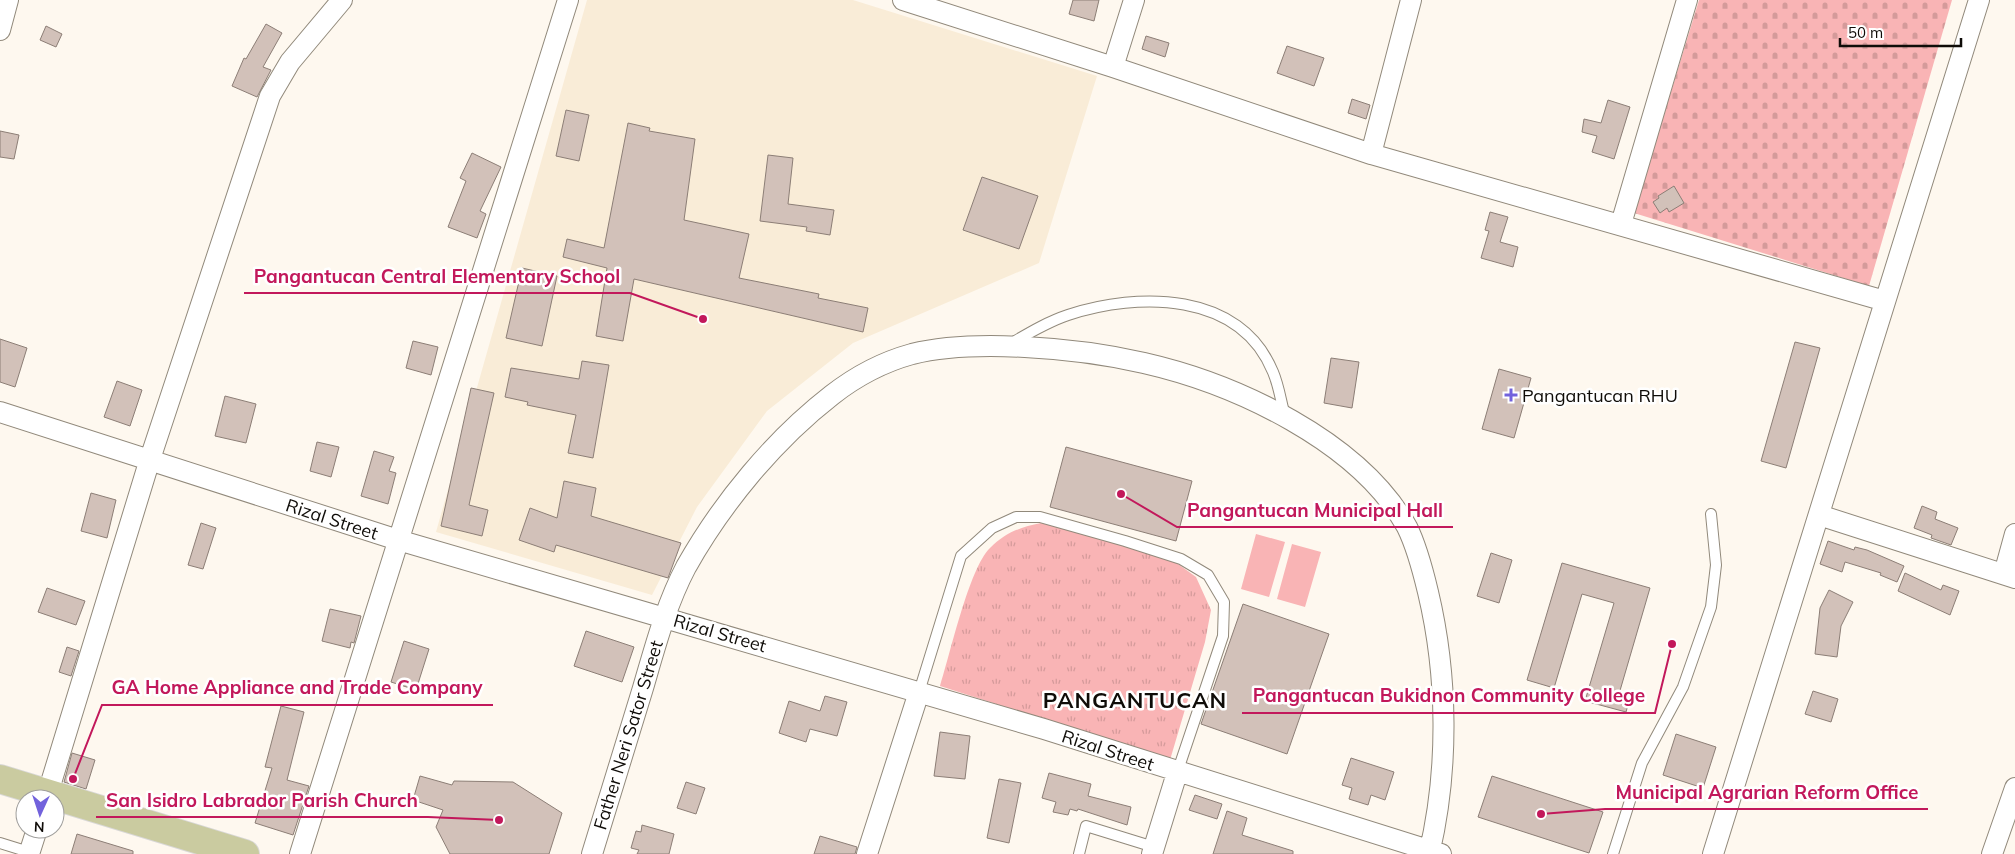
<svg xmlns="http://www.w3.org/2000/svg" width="2015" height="854" viewBox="0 0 2015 854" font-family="Mulish,sans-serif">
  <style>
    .built { fill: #f9ecd7 }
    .green { fill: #f9b4b5 }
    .cemetery { fill: url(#cemetery-stones) }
    .park { fill: url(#park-tufts) }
    .building { fill: #d2c1b9; stroke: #8c7e76 }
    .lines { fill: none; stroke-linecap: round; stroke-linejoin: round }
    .lane-casing { stroke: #91897b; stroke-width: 12 }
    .street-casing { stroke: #91897b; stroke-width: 22 }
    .primary-casing { stroke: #d9d8d7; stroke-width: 30 }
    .lane { stroke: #fff; stroke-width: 10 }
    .street { stroke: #fff; stroke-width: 20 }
    .primary { stroke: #cacba0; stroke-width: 28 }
    .poi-dot { fill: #7262dc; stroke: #fff; stroke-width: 2 }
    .labels { text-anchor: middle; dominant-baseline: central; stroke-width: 5; stroke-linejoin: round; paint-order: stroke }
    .poi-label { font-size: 18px; fill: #0f0c08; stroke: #fff; text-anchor: start }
    .street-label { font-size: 18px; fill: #0f0c08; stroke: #fff }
    .district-label { font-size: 22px; font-weight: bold; letter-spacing: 1px; fill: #0f0c08; stroke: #fff }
    .leader { fill: none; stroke: #c2185b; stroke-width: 2 }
    .callout-dot { fill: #c2185b; stroke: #fff; stroke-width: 2 }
    .callout-label { font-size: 19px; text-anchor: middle; font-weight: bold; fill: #c2185b; stroke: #fff; stroke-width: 5; stroke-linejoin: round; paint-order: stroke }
  </style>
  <defs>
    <pattern id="cemetery-stones" width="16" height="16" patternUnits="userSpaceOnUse" patternTransform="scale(1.25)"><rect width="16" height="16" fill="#f9b4b5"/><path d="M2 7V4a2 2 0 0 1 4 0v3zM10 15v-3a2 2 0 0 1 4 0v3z" fill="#d49a9a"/></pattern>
    <pattern id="park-tufts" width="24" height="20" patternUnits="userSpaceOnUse" patternTransform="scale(1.25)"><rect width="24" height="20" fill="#f9b4b5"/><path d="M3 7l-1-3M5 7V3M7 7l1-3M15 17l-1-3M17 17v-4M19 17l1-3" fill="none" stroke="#d49a9a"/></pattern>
  </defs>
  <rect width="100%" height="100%" fill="#fef8ef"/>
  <!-- built -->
  <path class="built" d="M587,0H853L1097,76L1039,263L853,343L767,411L697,507L652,595L436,532Z"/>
  <!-- green -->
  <path class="green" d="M1256,534L1285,542L1269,597L1241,589Z
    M1292,544L1321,552L1305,607L1277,599Z"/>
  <!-- cemetery -->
  <path class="cemetery" d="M1699,0H1952L1869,286L1634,213Z"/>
  <!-- park -->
  <path class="park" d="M1041,523L1167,556L1196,577L1211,610L1205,642L1170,760L940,686C950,655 969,568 990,548C1005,533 1020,527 1041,523Z"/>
  <!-- building -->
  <path class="building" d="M1073,0H1099L1094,21L1069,14Z
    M266,24L282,33L263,67L271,70L257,97L232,86L244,58L246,59Z
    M46,26L62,34L56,47L40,40Z
    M1146,36L1169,43L1165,57L1142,49Z
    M1287,46L1324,58L1314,86L1277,73Z
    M1352,99L1370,105L1366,119L1348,113Z
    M1608,100L1630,107L1614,159L1592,152L1597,136L1582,132L1584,119L1601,123Z
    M566,110L589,115L579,161L556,156Z
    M628,123L650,128L649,131L695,139L684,220L749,234L739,278L819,294L818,298L868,308L863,332L634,279L623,341L596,336L607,268L563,257L567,239L604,248Z
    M0,131L19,135L14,159L0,157Z
    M472,153L501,167L480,211L486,214L477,238L448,227L466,181L460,178Z
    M768,155L793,158L788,204L834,210L830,235L806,231L807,227L760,221Z
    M982,177L1038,196L1019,249L963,230Z
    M1674,186L1684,203L1669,212L1667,208L1660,213L1653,202L1659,198L1658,196Z
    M1490,212L1508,217L1500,242L1518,247L1513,267L1481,258L1489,231L1485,230Z
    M522,268L557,276L542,346L506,338Z
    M0,339L27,348L15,387L0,382Z
    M413,341L438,347L431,375L406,368Z
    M1795,342L1820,348L1786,468L1761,461Z
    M1331,358L1359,362L1352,408L1324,403Z
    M582,361L609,365L593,458L568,453L576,415L527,405L528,402L505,397L511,368L579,379Z
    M1499,369L1531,378L1514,438L1482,429Z
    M117,381L142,390L130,426L104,417Z
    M471,388L494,393L469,505L488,510L482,536L441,526Z
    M225,396L256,404L246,443L215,436Z
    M317,442L339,447L331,477L310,471Z
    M1066,447L1192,481L1176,541L1050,507Z
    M374,451L394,457L389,471L396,473L388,504L361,496Z
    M564,481L596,488L591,516L681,543L668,578L556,545L554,552L519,540L530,508L557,518Z
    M91,493L116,500L107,538L81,531Z
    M1922,506L1937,512L1935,519L1958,528L1951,545L1931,538L1932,535L1914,528Z
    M201,523L216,528L203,569L188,565Z
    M1828,541L1854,550L1855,547L1867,550L1904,566L1897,582L1880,575L1881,573L1845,562L1842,572L1820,564Z
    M1491,553L1512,560L1499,603L1477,596Z
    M1562,563L1650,588L1619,694L1630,698L1626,712L1585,701L1614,603L1582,594L1554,688L1527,680Z
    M1905,573L1941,590L1943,585L1959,591L1950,615L1898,591Z
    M47,588L85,601L76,625L38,612Z
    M1829,590L1853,602L1841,626L1837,657L1815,654L1820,608Z
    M1243,604L1329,634L1287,754L1201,724Z
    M330,609L361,616L354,643L351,642L350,648L322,641Z
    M586,631L634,647L622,682L574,666Z
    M404,641L429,649L416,690L391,682Z
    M67,647L79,651L71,676L59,672Z
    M1813,691L1838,699L1831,722L1805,714Z
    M825,696L847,702L837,736L810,729L806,742L779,733L789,701L820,711Z
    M281,706L304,712L287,780L309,786L293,835L255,823L272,768L265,767Z
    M940,732L970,736L965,779L934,776Z
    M1676,734L1716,747L1703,788L1663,775Z
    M72,753L95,760L86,789L64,782Z
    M1351,758L1394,772L1385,800L1371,795L1368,805L1349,799L1352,788L1342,785Z
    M1049,773L1091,784L1088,796L1131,807L1127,825L1078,809L1077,811L1070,809L1068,815L1053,812L1056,802L1042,798Z
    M420,776L452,785L454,781L513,782L562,813L549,854H450L436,827L443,810L413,800Z
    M1492,776L1603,812L1589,853L1478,817Z
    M999,779L1021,783L1009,843L987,838Z
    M686,782L705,788L696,814L677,808Z
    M1195,795L1222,804L1217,819L1189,810Z
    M1227,811L1247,818L1242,835L1293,851V854H1213Z
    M642,825L674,834L669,854H637L639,850L631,848L636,831L641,832Z
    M77,834L133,851V854H71Z
    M820,836L857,847L855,854H814Z"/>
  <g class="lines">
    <!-- lane casing -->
    <g class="lane-casing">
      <path id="lane" d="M1010,344C1029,333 1047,322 1068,315C1138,292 1240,291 1273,372C1279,386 1281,402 1285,416
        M919,692L961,556L992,528L1016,517H1040L1125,541L1181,559L1208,575L1224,602L1223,636L1177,773
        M0,843L29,852
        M1079,854L1086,826L1154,847
        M1613,854L1642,763L1683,687L1711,607L1716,565L1711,514"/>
    </g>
    <!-- street casing -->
    <g class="street-casing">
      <path id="street" d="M903,0L1113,67L1371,154L1885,301
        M0,30L8,0
        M1113,67L1134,0
        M1371,154L1411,0
        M1621,224L1687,0
        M0,412L398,540L1044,729L1441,854
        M1819,515L2015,578
        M2004,574L2015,534
        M46,799L150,459L270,96L290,62L342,0
        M29,854L37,829
        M300,854L568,0
        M592,854C609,799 626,743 643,688C655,647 666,605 686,567C722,503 774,440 832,395C855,377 883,362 912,354C948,345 988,345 1025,347C1065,349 1105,354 1144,363C1236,384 1359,441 1407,527C1417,547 1423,571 1428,592C1448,676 1449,770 1429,854
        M867,854L919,692
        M1152,854L1177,773
        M1713,854L1979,0
        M1992,854L2015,788"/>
    </g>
    <!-- primary casing -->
    <g class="primary-casing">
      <path id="primary" d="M0,779L245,854"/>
    </g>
    <!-- lane -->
    <use href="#lane" class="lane"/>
    <!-- street -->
    <use href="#street" class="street"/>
    <!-- primary -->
    <use href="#primary" class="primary"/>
  </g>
  <!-- markers -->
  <path class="poi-dot" d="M1508.5 387.5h5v5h5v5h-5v5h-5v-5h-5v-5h5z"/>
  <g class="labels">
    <!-- poi labels -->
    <g class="poi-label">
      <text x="1522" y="395">Pangantucan RHU</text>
    </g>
    <!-- street labels -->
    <g class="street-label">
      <text transform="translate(332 519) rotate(18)">Rizal Street</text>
      <text transform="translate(720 633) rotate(16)">Rizal Street</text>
      <text transform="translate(628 735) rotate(-73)">Father Neri Sator Street</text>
      <text transform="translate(1108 750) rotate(18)">Rizal Street</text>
    </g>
    <!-- district labels -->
    <g class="district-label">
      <text x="1135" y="700">PANGANTUCAN</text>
    </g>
  </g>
  <!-- callouts -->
  <path class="leader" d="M703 319L630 293H244M1121 494L1177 527H1453M73 779L102 705H493M1672 644L1655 713H1242M1541 814L1605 809H1928M499 820L428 817H96"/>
  <g class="callout-dot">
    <circle cx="703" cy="319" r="5"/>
    <circle cx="1121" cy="494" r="5"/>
    <circle cx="73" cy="779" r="5"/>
    <circle cx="1672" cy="644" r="5"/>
    <circle cx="1541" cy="814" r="5"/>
    <circle cx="499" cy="820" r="5"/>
  </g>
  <g class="callout-label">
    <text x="437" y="283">Pangantucan Central Elementary School</text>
    <text x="1315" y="517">Pangantucan Municipal Hall</text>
    <text x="297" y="694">GA Home Appliance and Trade Company</text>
    <text x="1449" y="702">Pangantucan Bukidnon Community College</text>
    <text x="1767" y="799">Municipal Agrarian Reform Office</text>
    <text x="262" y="807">San Isidro Labrador Parish Church</text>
  </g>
  <!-- north arrow -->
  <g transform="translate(40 814) rotate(183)"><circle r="24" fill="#ffffff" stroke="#9f9e9c"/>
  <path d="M0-4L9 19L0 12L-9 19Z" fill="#7262dc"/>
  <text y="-8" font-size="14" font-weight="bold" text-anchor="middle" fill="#0f0c08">N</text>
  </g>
  <!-- scale -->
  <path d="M1840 38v8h121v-8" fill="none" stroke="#0f0c08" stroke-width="2.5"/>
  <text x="1848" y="38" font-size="15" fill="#0f0c08" stroke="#ffffff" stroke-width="4" paint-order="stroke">50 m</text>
</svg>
